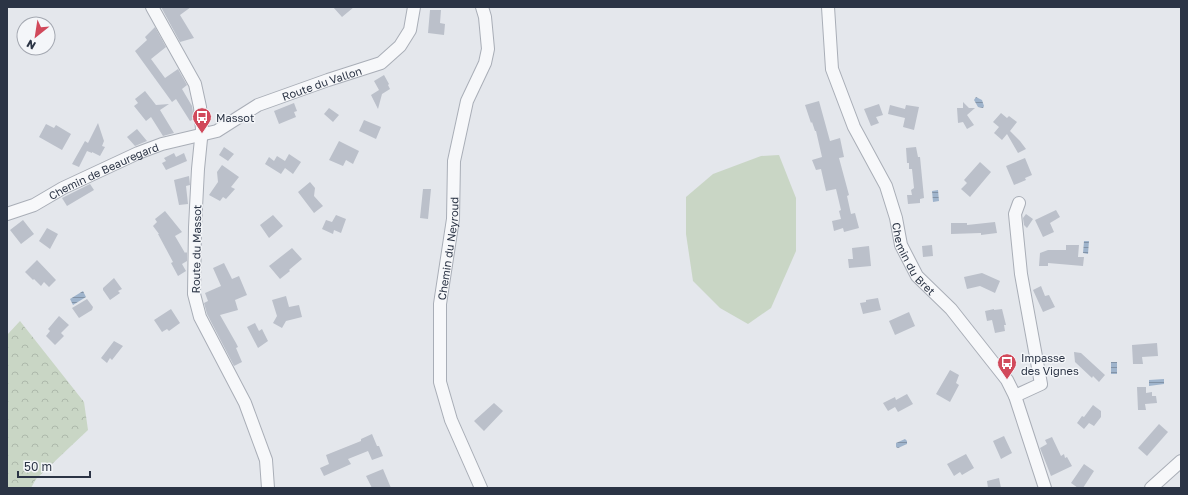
<svg xmlns="http://www.w3.org/2000/svg" width="1188" height="495" viewBox="0 0 1188 495" font-family="'Golos Text',sans-serif">
  <style>
    .forest { fill: url(#forest-crowns) }
    .pitch { fill: #c9d6c5 }
    .water { fill: url(#water-rules) }
    .building { fill: #bbc0ca }
    .lines { fill: none; stroke-linecap: round; stroke-linejoin: round }
    .street-casing { stroke: #a9aeb7; stroke-width: 14 }
    .street { stroke: #f7f8fa; stroke-width: 12 }
    .labels { text-anchor: middle; dominant-baseline: central; stroke-width: 3; stroke-linejoin: round; paint-order: stroke }
    .street-label { font-size: 11px; fill: #2b3445; stroke: #f4f6f9 }
    .poi-label { font-size: 11px; fill: #2b3445; stroke: #f4f6f9; text-anchor: start }
  </style>
  <defs>
    <pattern id="forest-crowns" width="20" height="18" patternUnits="userSpaceOnUse"><rect width="20" height="18" fill="#c9d6c5"/><path d="M2 6a3 3 0 1 1 6 0M12 15a3 3 0 1 1 6 0" fill="none" stroke="#adb8ab"/></pattern>
    <pattern id="water-rules" width="6" height="5" patternUnits="userSpaceOnUse"><rect width="6" height="5" fill="#9fb4cc"/><path d="M0 2.5h6" fill="none" stroke="#8293a7"/></pattern>
  </defs>
  <rect width="100%" height="100%" fill="#e4e7ec"/>
  <!-- forest -->
  <path class="forest" d="M20,321L84,402L88,430L36,479L31,488H7V335Z"/>
  <!-- pitch -->
  <path class="pitch" d="M779,155L796,198V251L771,308L748,324L720,308L693,281L686,234V197L713,174L761,156Z"/>
  <!-- water -->
  <path class="water" d="M976,97L982,100L984,106L983,108L978,107L974,100Z
    M938,190L939,201L933,202L932,191Z
    M1084,241H1089L1088,254L1083,253Z
    M83,291L86,297L73,305L70,299Z
    M1111,362H1117V374H1111Z
    M1164,379V384L1149,386V380Z
    M905,439L907,441V444L898,448L896,447V443Z"/>
  <!-- building -->
  <path class="building" d="M161,7H191L180,15L194,38L180,42Z
    M333,7H354L342,17Z
    M430,10H441L440,23L445,24L444,35L428,33Z
    M155,27L166,47L151,59L165,78L178,69L187,85L182,89L192,106L194,119L190,121L176,99L172,102L135,51L147,40L145,37Z
    M384,75L389,84L388,85L390,89L382,94L378,109L371,95L379,90L374,81Z
    M145,91L156,105L169,104L160,110L174,133L163,136L151,117L146,121L134,106L138,103L135,99Z
    M819,101L830,141L840,138L844,157L839,158L849,195L847,196L851,214L855,213L859,228L844,232L843,228L834,231L832,221L841,219L839,211L841,210L836,189L826,191L821,169L816,170L812,160L822,157L816,131H815L812,122L811,123L805,105Z
    M963,102L969,108H975L967,115L974,125L967,129L963,122L958,123L957,108H963Z
    M294,103L297,111L294,112L296,117L279,124L274,111Z
    M879,104L883,115L876,117L879,123L871,126L864,109Z
    M890,105L905,109L906,105L919,107L914,130L903,127L905,118L888,114Z
    M329,108L339,115L333,122L324,114Z
    M1001,113L1007,118L1009,116L1017,122L1010,131L1020,141L1026,149L1018,153L1007,134L1002,140L994,133L999,127L993,122Z
    M364,120L381,127L376,139L359,131Z
    M98,123L104,141L102,146L105,147L100,156L92,152V153L87,151L79,167L72,164L85,141L88,143Z
    M46,124L54,128L56,125L71,134L62,150L39,137Z
    M137,129L147,141L135,146L127,137Z
    M339,141L359,151L353,164L346,160L343,166L329,160Z
    M224,147L234,154L228,161L219,155Z
    M916,147L918,157H920L924,198L920,199V203L908,204L907,195H912L911,190L914,188L912,169H909V163H907L906,148Z
    M174,153L176,157L184,153L187,161L166,170L162,163L166,161L164,158Z
    M289,154L301,162L293,174L285,168L281,174L265,164L269,157L274,161L277,156L285,161Z
    M1025,158L1032,175L1025,178L1026,180L1014,185L1006,166Z
    M980,162L991,172L970,197L961,189L967,183L964,180Z
    M222,165L239,177L231,187L235,189L226,199L223,197L220,201L209,195L218,182L217,172Z
    M189,176L190,185L186,186L188,204L179,205L174,180Z
    M310,182L315,188L314,196L323,206L314,213L298,192Z
    M90,184L94,190L67,206L62,198Z
    M423,189H431L428,219L420,218Z
    M1056,210L1060,217L1050,223L1054,232L1043,237L1035,220Z
    M165,211L182,232L175,236L185,253L186,252L187,253V261L182,264L186,271L178,276L171,263L173,262L158,234H159L153,226L157,222L155,219Z
    M1026,214L1033,219L1027,228L1024,225L1023,218Z
    M273,215L283,226L269,238L260,225Z
    M336,215L346,219L341,233L334,230L333,234L322,229L326,220L332,222Z
    M23,220L34,234L21,244L10,230Z
    M995,222L997,233L981,235V233L951,234V223H967V225Z
    M47,228L58,234L50,249L39,241Z
    M932,245L933,256L923,257L922,246Z
    M1066,245H1079L1078,257H1084L1083,266L1048,263V266H1039L1040,253L1048,250H1066Z
    M869,246L871,266L849,268L848,259H853L852,248Z
    M292,248L302,259L289,270L290,271L280,279L269,266Z
    M37,260L56,280L49,287L44,282L41,286L34,279L33,280L25,272Z
    M224,263L232,279L239,276L247,295L235,300L238,310L220,315L236,343L238,347L236,348L242,362L234,366L207,314L204,303L208,301L205,293L221,286L213,268Z
    M982,273L1000,281L995,293L980,286L967,289L964,277Z
    M114,278L122,289L118,291L120,293L110,300L103,290V288Z
    M1041,286L1045,296L1049,295L1055,307L1043,312L1033,290Z
    M286,296L289,307L299,305L302,317L286,321L282,328L273,323L277,316L272,300Z
    M878,298L881,310L863,314L860,303L866,302V300Z
    M87,299L93,307L92,310L79,318L72,308Z
    M171,309L180,323L169,331L167,329L162,332L154,320Z
    M994,309V310L1002,309L1006,325H1004L1005,331L995,333L992,320L987,321L985,311Z
    M909,312L915,326L895,335L889,321Z
    M59,316L69,325L61,333L64,336L55,345L46,336L50,331L48,329Z
    M255,323L259,331L262,329L268,341L258,348L247,327Z
    M114,341L123,346L112,360L110,358L107,363L101,358Z
    M1157,343L1158,356L1142,357L1143,364H1133L1132,345Z
    M1074,352L1081,353L1105,375L1099,382L1093,376L1092,378L1075,362Z
    M950,370L959,375L956,383L959,385L950,402L936,394Z
    M1137,387H1146V393L1152,392V396H1156L1157,403L1145,404L1146,410H1138Z
    M907,394L913,404L898,412L895,407L888,411L883,403L895,397L896,400Z
    M494,403L503,411L484,431L474,421Z
    M1093,405L1101,411V417L1094,426L1089,423L1084,429L1077,423L1082,416L1084,417Z
    M1159,424L1168,432L1147,456L1138,448Z
    M372,434L377,446H379L383,456L372,460L368,451L348,459L351,464L324,476L320,468L329,464L326,455L361,441V439Z
    M1004,436L1012,453L1001,459L993,441Z
    M1052,437L1061,456L1064,454L1065,458L1067,457L1072,466L1051,476L1040,448L1047,444L1045,440Z
    M966,454L974,468L962,475L960,472L954,476L947,464Z
    M1084,464L1094,471L1083,488H1078L1071,483Z
    M383,469L391,488H372L366,476Z
    M999,478L1001,488H988L987,481Z"/>
  <g class="lines">
    <!-- street casing -->
    <g class="street-casing">
      <g id="street">
        <path d="M152,7L195,84L200,107L202,129L198,169L195,227L194,294L200,317L245,403L266,460L268,488"/>
        <path id="s1" d="M828,7L832,69L854,127L886,186L896,218L901,245L917,276L951,309L1007,380L1015,396L1045,488"/>
        <path id="s2" d="M7,214L34,205L63,188L138,153L162,144L217,131L258,105L328,80L381,63L400,46L410,30L414,7"/>
        <path d="M1015,396L1041,384L1021,274L1015,214L1019,203"/>
        <path id="s3" d="M481,488L451,420L440,382V304L453,219L454,161L467,101L485,63L488,49L485,17L482,7"/>
        <path d="M1151,488L1181,461"/>
      </g>
    </g>
    <!-- street -->
    <use href="#street" class="street"/>
  </g>
  <!-- icons -->
  <defs>
    <g id="bus-pin" transform="scale(1)"><path d="M0 17L-7.5 6A9.5 9.5 0 1 1 7.5 6Z" fill="#d1495b" stroke="#f4f6f9"/><path d="M-5-6H5V4H4V6H2V4H-2V6H-4V4H-5ZM-3.5-4V0h7V-4ZM-3.5 1.2v1.5H-2V1.2ZM2 1.2v1.5H3.5V1.2Z" fill="#fff"/></g>
  </defs>
  <g fill-rule="evenodd">
    <use href="#bus-pin" x="202" y="117"/>
    <use href="#bus-pin" x="1007" y="363"/>
  </g>
  <g class="labels">
    <!-- street labels -->
    <g class="street-label">
      <text stroke="none"><textPath href="#s2" startOffset="343">Route du Vallon</textPath></text>
      <text stroke="none"><textPath href="#s2" startOffset="106">Chemin de Beauregard</textPath></text>
      <text stroke="none"><textPath href="#s3" startOffset="248">Chemin du Neyroud</textPath></text>
      <text transform="translate(196 249) rotate(-89)">Route du Massot</text>
      <text stroke="none"><textPath href="#s1" startOffset="270">Chemin du Bret</textPath></text>
    </g>
    <!-- poi labels -->
    <g class="poi-label">
      <text x="216" y="117">Massot</text>
      <text x="1021" y="357">Impasse<tspan x="1021" dy="13">des Vignes</tspan></text>
    </g>
  </g>
  <!-- border -->
  <rect width="1188" height="495" fill="none" stroke="#2b3445" stroke-width="16"/>
  <!-- north arrow -->
  <g transform="translate(36 36) rotate(210)"><circle r="19" fill="#f4f6f9" stroke="#a4a8b1"/>
  <path d="M0-3L7 15L0 10L-7 15Z" fill="#d1495b"/>
  <text y="-6" font-size="11" font-weight="bold" text-anchor="middle" fill="#2b3445">N</text>
  </g>
  <!-- scale -->
  <path d="M18 471v6h72v-6" fill="none" stroke="#2b3445" stroke-width="2"/>
  <text x="24" y="471" font-size="12" fill="#2b3445" stroke="#f4f6f9" stroke-width="3" paint-order="stroke">50 m</text>
</svg>
